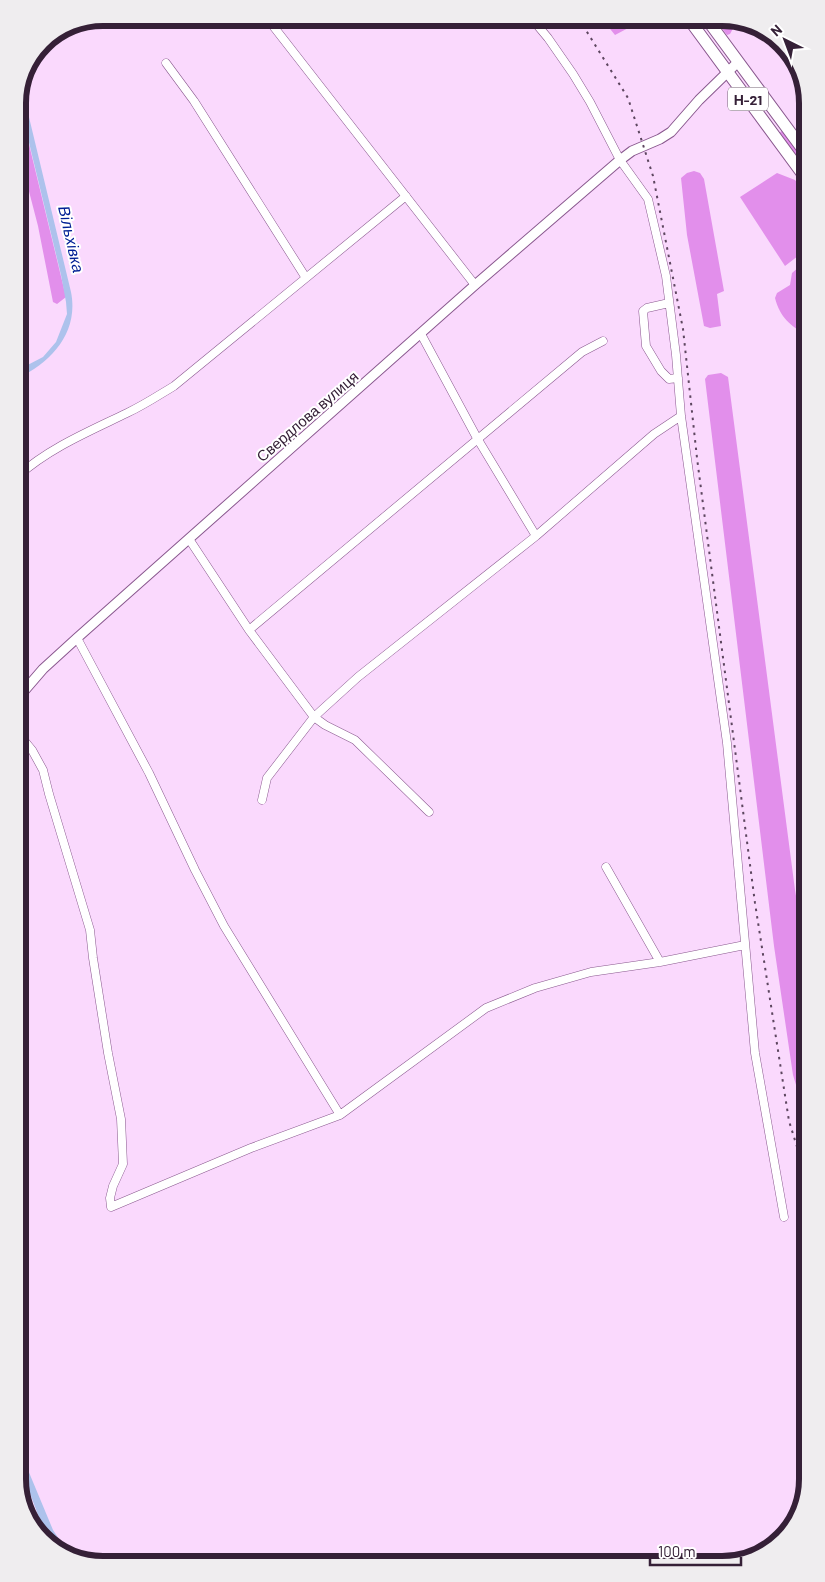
<svg xmlns="http://www.w3.org/2000/svg" width="825" height="1582" viewBox="0 0 825 1582" font-family="Barlow,sans-serif">
  <style>
    .green { fill: #e28feb }
    .water { fill: #adc2ec }
    .lines { fill: none; stroke-linecap: round; stroke-linejoin: round }
    .minor-casing { stroke: #89588e; stroke-width: 9 }
    .tertiary-casing { stroke: #89588e; stroke-width: 11 }
    .primary-casing { stroke: #89588e; stroke-width: 13 }
    .minor { stroke: #fff; stroke-width: 8 }
    .tertiary { stroke: #fff; stroke-width: 9 }
    .primary { stroke: #fff; stroke-width: 11 }
    .rail { stroke: #5d465f; stroke-width: 2; stroke-dasharray: 2.5 5; stroke-linecap: butt }
    .labels { text-anchor: middle; dominant-baseline: central; stroke-width: 4; stroke-linejoin: round; paint-order: stroke }
    .shield { fill: #fff; stroke: #726373; stroke-width: 1 }
    .shield-label { font-size: 14px; font-weight: bold; fill: #352037 }
    .street-label { font-size: 15px; fill: #352037; stroke: #fff }
    .water-label { font-size: 16px; font-style: italic; fill: #002094; stroke: #fff }
    .rim { fill: none; stroke: #352037; stroke-width: 6 }
  </style>
  <rect width="100%" height="100%" fill="#fad9fd"/>
  <!-- green -->
  <path class="green" d="M714,18H727L737,21L730,34L727,35Z
    M602,19H630L634,25L615,35Z
    M19,103L66,297L57,304L53,302L38,226L18,149V104Z
    M783,130L807,163V171L779,133Z
    M694,171L700,173L704,179L724,291L717,294L721,326L710,328L704,326L687,235L681,178L687,173Z
    M777,173L795,180L807,195V249L785,266L740,197Z
    M807,260V335C790,326 780,317 775,298L777,293L790,285L792,273Z
    M721,373L728,377L795,890L807,961V1121L793,1075L774,946L705,379L708,375Z"/>
  <!-- water -->
  <path class="water" d="M22,88L71,292C79,332 52,362 18,378V370L43,357L56,342L67,314L66,302L61,275L18,97Z
    M18,1446L53,1530L59,1539L78,1558L64,1553L49,1538L41,1523L18,1461Z"/>
  <g class="lines">
    <!-- minor casing -->
    <g class="minor-casing">
      <path id="minor" d="M533,20L548,38L573,74L590,102L620,160L648,199L666,276L676,355L681,416L727,743L755,1053L784,1217
        M270,22L475,285
        M166,63L194,101L306,278
        M669,303L647,308L643,311L646,346L661,371L669,379L678,378
        M421,334L477,438L536,536
        M18,476C49,448 90,431 127,413C144,405 159,395 174,386L406,196
        M189,539L249,630L314,717L325,725L355,740L429,812
        M249,630L582,352L603,341
        M77,638L149,773L195,870L224,926L340,1115
        M18,733L32,750L43,770L49,794L90,930L93,958L108,1053L121,1119L123,1164L113,1186L110,1198L111,1207L251,1148L340,1115L486,1008L535,988L591,972L660,962L745,945
        M262,800L267,778L314,717L358,677L536,536L654,434L681,416
        M606,867L660,962"/>
    </g>
    <!-- tertiary casing -->
    <g class="tertiary-casing">
      <path id="tertiary" d="M18,698L43,669L77,638L475,285L620,160L632,151L660,139L671,132L699,100L738,62"/>
    </g>
    <!-- primary casing -->
    <g class="primary-casing">
      <path id="primary" d="M688,18L807,180
        M706,18L807,155"/>
    </g>
    <!-- minor -->
    <use href="#minor" class="minor"/>
    <!-- tertiary -->
    <use href="#tertiary" class="tertiary"/>
    <!-- primary -->
    <use href="#primary" class="primary"/>
    <!-- rail -->
    <path class="rail" d="M579,19L628,98L653,176L683,329L697,458L755,903L789,1121L807,1179"/>
  </g>
  <g class="labels">
    <!-- shield labels -->
    <rect class="shield" x="728" y="87.5" width="40" height="23" rx="4"/>
    <g class="shield-label">
      <text x="748" y="99">Н-21</text>
    </g>
    <!-- street labels -->
    <g class="street-label">
      <text transform="translate(307 416) rotate(-41)">Свердлова вулиця</text>
    </g>
    <!-- water labels -->
    <g class="water-label">
      <text transform="translate(72 239) rotate(77)">Вільхівка</text>
    </g>
  </g>
  <!-- crop -->
  <path d="M0 0H825V1582H0ZM103 26H722A77 77 0 0 1 799 103V1479A77 77 0 0 1 722 1556H103A77 77 0 0 1 26 1479V103A77 77 0 0 1 103 26Z" fill="#efedef" fill-rule="evenodd"/>
  <path class="rim" d="M103 26H722A77 77 0 0 1 799 103V1479A77 77 0 0 1 722 1556H103A77 77 0 0 1 26 1479V103A77 77 0 0 1 103 26Z"/>
  <!-- north arrow -->
  <g transform="translate(785 40) rotate(318)" stroke="#ffffff" stroke-width="4" paint-order="stroke">
  <path d="M0-4L9 19L0 12L-9 19Z" fill="#352037"/>
  <text y="-8" font-size="14" font-weight="bold" text-anchor="middle" fill="#352037">N</text>
  </g>
  <!-- scale -->
  <path d="M650 1557v8h91v-8" fill="none" stroke="#352037" stroke-width="2.5"/>
  <text x="658" y="1557" font-size="15" fill="#352037" stroke="#ffffff" stroke-width="4" paint-order="stroke">100 m</text>
</svg>
